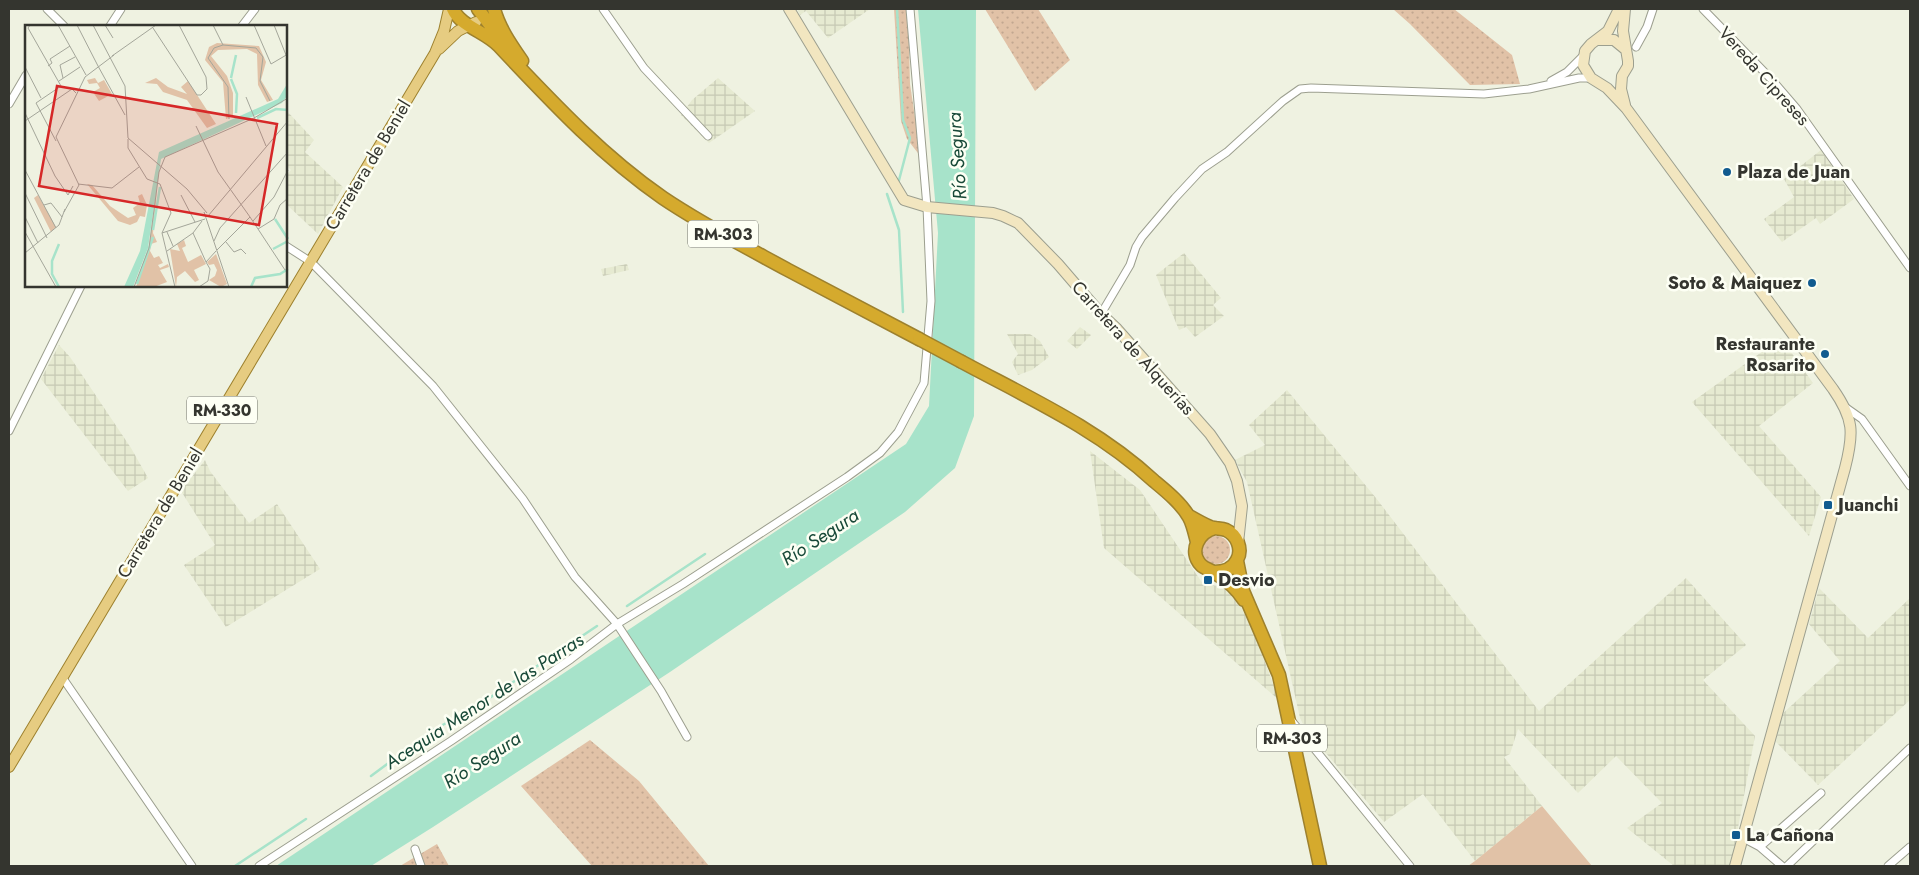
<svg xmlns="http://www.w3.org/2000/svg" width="1919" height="875" viewBox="0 0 1919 875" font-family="Jost,sans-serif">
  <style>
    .industrial { fill: url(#industrial-grid) }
    .grass { fill: url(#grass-dots) }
    .pitch { fill: #e1c2a7 }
    .water { fill: #a7e3ca }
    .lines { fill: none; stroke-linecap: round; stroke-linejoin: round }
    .stream { stroke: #a7e3ca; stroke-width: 2.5 }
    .street-casing { stroke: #9c9f8f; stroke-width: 9 }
    .secondary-casing { stroke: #9c9f8f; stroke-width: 12 }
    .primary-casing { stroke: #9d812e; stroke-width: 12 }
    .highway-casing { stroke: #9d812e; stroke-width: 15 }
    .street { stroke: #fff; stroke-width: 7 }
    .secondary { stroke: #f2e6c0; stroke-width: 10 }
    .primary { stroke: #e6cc81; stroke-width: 10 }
    .highway { stroke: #d5aa2d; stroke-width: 12 }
    .highway-bridge-casing { stroke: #9d812e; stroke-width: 15; stroke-linecap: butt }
    .highway-bridge { stroke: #d5aa2d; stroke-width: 12 }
    .poi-dot { fill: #115b8f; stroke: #fdfff4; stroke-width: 2 }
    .labels { text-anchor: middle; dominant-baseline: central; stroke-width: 5; stroke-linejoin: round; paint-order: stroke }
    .shield { fill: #fdfff4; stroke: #70726a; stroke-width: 1 }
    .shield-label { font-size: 16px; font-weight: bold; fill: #34352f }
    .street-label { font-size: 18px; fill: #34352f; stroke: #fdfff4 }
    .poi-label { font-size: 18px; font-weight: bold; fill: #34352f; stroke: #fdfff4; text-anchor: start }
    .water-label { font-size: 19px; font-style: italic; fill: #184938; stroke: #fdfff4 }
    .inset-river { fill: none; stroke: #a7e3ca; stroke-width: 2.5 }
    .inset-road { fill: none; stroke: #a4a69a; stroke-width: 1 }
    .view { fill: #d62828; fill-opacity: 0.15; stroke: #d62828; stroke-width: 2.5 }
    .inset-edge { fill: none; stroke: #34352f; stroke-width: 2.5 }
  </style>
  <defs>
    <pattern id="industrial-grid" width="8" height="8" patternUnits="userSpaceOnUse" patternTransform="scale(1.25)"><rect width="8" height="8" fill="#e6ead1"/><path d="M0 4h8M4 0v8" fill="none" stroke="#c6c9b4"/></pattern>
    <pattern id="grass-dots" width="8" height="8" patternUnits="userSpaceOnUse" patternTransform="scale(1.25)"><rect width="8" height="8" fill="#e1c2a7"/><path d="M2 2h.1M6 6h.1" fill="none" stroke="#c2a790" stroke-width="1.8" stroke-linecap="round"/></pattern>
  </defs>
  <rect width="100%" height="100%" fill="#eff2e1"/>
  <!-- industrial -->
  <path class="industrial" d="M797,9H870L828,38L806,11L800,15Z
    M718,78L755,111L709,143L681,115L692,100Z
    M286,110L314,140L305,152L343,187L318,234L286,204V175L291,170L286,165Z
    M1821,150L1854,199L1820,224L1816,218L1782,242L1764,219L1794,197L1784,179Z
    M1184,253L1221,298L1213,305L1224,316L1195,337L1186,327L1179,330L1156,275Z
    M627,264L629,270L603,276L601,269Z
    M1080,327L1091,335L1077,349L1067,341Z
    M1007,334H1030L1040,341L1049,357L1032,370L1018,375L1012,362L1018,354Z
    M1781,338L1813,383L1759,426L1821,497L1809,536L1692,402Z
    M59,345L70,357L131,448L148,478L128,491L41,379Z
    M1287,390L1376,498L1539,711L1686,578L1746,645L1703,680L1755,736L1731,866H1674L1627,828L1662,803L1616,756L1578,793L1518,729L1510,754L1504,757L1542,806L1475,861L1423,794L1384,822L1305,728L1300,718L1247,482L1235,460L1265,445L1249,425Z
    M1090,451L1140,490L1203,584L1225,587L1238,601L1254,632L1279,700L1104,548Z
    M205,460L210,471L249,523L277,504L320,569L226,627L184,565L215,545L181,491Z
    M1819,588L1868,638L1910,598V700L1818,785L1776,742L1781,715L1840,661L1809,624Z"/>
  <!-- grass -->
  <path class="grass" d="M894,9H908L910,84L921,157L907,139L901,121Z
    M985,9H1038L1070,60L1035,91Z
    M1393,9H1454L1512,55L1520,84L1470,85L1410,24Z
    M1202 550a14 14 0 1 1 28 0a14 14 0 1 1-28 0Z
    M590,740L639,781L709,866H592L521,786Z
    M437,844L449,866H400Z"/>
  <!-- pitch -->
  <path class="pitch" d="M1542,806L1592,866H1468L1475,861Z"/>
  <!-- water -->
  <path class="water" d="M918,9H976L974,416L955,468L905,512L670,672L433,827L371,866H276L906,444L929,406L938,233Z"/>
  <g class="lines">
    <!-- stream -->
    <path class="stream" d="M897,9L903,120L910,138L898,184
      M887,194L899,230L903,312
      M627,606L705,554
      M371,776L433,730L473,709L597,626
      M235,866L306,819"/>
    <!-- street casing -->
    <g class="street-casing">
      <path id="street" d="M47,9L64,26
        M603,9L644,68L708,136
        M1703,9L1773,81L1797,109L1910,268
        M110,26L121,9
        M242,26L255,9
        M1636,47L1647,27L1653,9
        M1551,81L1567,72L1584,55
        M9,104L26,75
        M286,246L311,262L433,386L523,499L575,577L617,624L661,691L687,737
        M1101,314L1130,265L1136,247L1142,237L1175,198L1202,169L1227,152L1283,101L1300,89L1311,88L1484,94L1529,89L1579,78H1591
        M1845,407L1862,419L1910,486
        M9,431L81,286
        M62,677L192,866
        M1291,720L1410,866
        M1743,838L1760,847L1782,866
        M1760,847L1821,793
        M415,849L421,866
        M259,866L451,741L571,659L617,624L683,584L847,477L880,453L898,432L924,383L931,301L927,207L910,9
        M1787,866L1910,748
        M1888,866L1910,847"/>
    </g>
    <!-- secondary casing -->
    <g class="secondary-casing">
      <path id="secondary" d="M789,9L904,200L927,207L993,213L1003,216L1018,223L1058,264L1101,314L1117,329L1210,434L1230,463L1237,481L1242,506L1238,543
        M1619,9L1608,31L1591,44L1585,51L1583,65L1591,78L1607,88L1626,108L1833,389C1854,419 1854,433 1845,468L1735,866
        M1598,40H1614L1625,49
        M1625,105L1621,89L1622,76L1628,66V61L1623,31L1625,9"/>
    </g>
    <!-- primary casing -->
    <g class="primary-casing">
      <path id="primary" d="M439,49L458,31L476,22
        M9,767L435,53L444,31L449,9"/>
    </g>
    <!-- highway casing -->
    <g class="highway-casing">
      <path id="highway" d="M453,9C460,26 486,32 499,46C551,101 601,155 663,198C703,225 746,247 788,270C832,293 876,316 919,339
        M478,9L502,41
        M494,9C499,28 511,45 522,61
        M962,362C1029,398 1098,429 1154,481C1166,491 1181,503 1189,517C1193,524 1195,534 1197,542
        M1189,516C1196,520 1203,524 1210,527C1216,529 1221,528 1226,530C1237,535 1243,549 1237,560C1233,569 1224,572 1214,572
        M1215,528C1199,532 1188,551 1201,565C1205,569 1211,570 1215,573C1227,580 1237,589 1244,600
        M1237,561L1243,591L1279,675L1320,866"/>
    </g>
    <!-- street -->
    <use href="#street" class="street"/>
    <!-- secondary -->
    <use href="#secondary" class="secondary"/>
    <!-- primary -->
    <use href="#primary" class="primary"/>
    <!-- highway -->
    <use href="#highway" class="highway"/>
    <!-- highway-bridge casing -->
    <g class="highway-bridge-casing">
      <path id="highway-bridge" d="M919,339L962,362"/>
    </g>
    <!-- highway-bridge -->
    <use href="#highway-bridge" class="highway-bridge"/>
  </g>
  <!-- markers -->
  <g class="poi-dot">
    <circle cx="1727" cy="172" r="5"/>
    <circle cx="1812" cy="283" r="5"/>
    <circle cx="1825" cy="354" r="5"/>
    <rect x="1823" y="500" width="10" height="10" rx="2.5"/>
    <rect x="1203" y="575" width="10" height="10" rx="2.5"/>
    <rect x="1731" y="830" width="10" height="10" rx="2.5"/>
  </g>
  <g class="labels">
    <!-- shield labels -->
    <g class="shield">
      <rect x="688" y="220.5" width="70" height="27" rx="4"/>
      <rect x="187" y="396.5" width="70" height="27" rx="4"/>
      <rect x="1257" y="724.5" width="70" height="27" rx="4"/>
    </g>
    <g class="shield-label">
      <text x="723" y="234">RM-303</text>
      <text x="222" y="410">RM-330</text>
      <text x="1292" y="738">RM-303</text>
    </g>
    <!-- street labels -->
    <g class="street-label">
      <text transform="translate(1764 76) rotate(48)">Vereda Cipreses</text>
      <text transform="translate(368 165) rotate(-59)">Carretera de Beniel</text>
      <text transform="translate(1133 348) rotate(48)">Carretera de Alquerías</text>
      <text transform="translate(160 513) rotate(-59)">Carretera de Beniel</text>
    </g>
    <!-- poi labels -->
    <g class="poi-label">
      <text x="1737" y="172">Plaza de Juan</text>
      <text x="1802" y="283" text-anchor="end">Soto &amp; Maiquez</text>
      <text x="1815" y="344" text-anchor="end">Restaurante<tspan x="1815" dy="21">Rosarito</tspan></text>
      <text x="1838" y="505">Juanchi</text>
      <text x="1218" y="580">Desvio</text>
      <text x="1746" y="835">La Cañona</text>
    </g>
    <!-- water labels -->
    <g class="water-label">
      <text transform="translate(957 156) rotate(-94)">Río Segura</text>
      <text transform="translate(820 537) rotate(-33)">Río Segura</text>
      <text transform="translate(484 701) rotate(-33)">Acequia Menor de las Parras</text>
      <text transform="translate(482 760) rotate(-33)">Río Segura</text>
    </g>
  </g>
  <!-- overview -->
  <g transform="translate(25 25)">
    <rect width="262" height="262" fill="#eff2e1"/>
    <path d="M192,18L234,21L241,37L236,55L248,75L242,77L233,60L232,29L222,24L193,25L186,31L202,51L208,68V91L201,94L198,57L180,35L184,22ZM131,53L143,62L162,69L156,62L163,56L191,99L182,103L162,75L138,67L132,59L120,58ZM62,159L67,160L85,181L103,193L111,190L108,183L115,178L113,171L117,169L122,180L120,192L115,191L112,197L105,200L93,196ZM132,163L128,208L132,217L126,219L125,226L129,233L134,231L138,238L133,240L135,243L143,239L144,242L135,245L142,257L129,262H111L123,228ZM13,170L31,202L26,207L9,173ZM159,215L161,221L157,223L163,237L176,230L181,239L169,245L174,255L170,257L160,246L152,252L151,262L145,224L155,226L152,219ZM191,229L202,259L196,262L184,255L190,251L192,245L189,239L184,240L182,237Z" fill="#e1c2a7"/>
    <path d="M70,53L73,58L79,55L87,69L74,76L68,67L75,63L72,58L64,59L62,55Z" fill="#e1c2a7"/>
    <path d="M262,59V71L257,78L136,134L123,223L108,262H99L115,226L134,127L253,74Z" fill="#a7e3ca"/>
    <path class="inset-river" d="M206,53L211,30M206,54L212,69L211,88M232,93L251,84L263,85M250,194L263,214M128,205L135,162M34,219L27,236V249L34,262M248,224L263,216M112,259L128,212M226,262L230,253L255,249L263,244"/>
    <path class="inset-road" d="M5,0L3,3L36,61L11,78L31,116M33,0L61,50M52,0L73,41M68,0L100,61L103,113L162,164L182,188M80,0L88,13M188,0L198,20M229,0L246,39L263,29M249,0L261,30M128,3L172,70H176L182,64L181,52L154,0M87,31L131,0M23,41L27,38L25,34L45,21M73,41L100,90M0,42L16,73M38,53L35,40L50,32M34,56L55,42M221,72L241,121M0,88L30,151L43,170L48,161M204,94L203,62L183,33L189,23L198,20L231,23L238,32L235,56L245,76M0,96L47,64L51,68M171,101L193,147L225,192L192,225M103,114V123L122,154L135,159L146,188L137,208L150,262M0,145L31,203M53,159L87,163L114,142M0,168L22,213M156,170L170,197M19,180L26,178L37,192M39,187L54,160L31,112L60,52L89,30M179,187L204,262M183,191L263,96M0,192L13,218M225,192L233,204L249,194L255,180L263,173M228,196L249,172L263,145M233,204L260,245M0,207L31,262M142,207L148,221M137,208L180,194M168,208L181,237M189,216L195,203L263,127M201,217L209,227L216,224L221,229M142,226L168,208L177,196M0,228L34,200L40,184M109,262L124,223L134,147L140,132L229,93L263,73M174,262L183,256L185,244L181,237L191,226"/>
    <path class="view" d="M32,61L252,99L234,200L14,161Z"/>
    <rect width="262" height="262" class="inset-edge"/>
  </g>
  <!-- border -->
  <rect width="1919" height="875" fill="none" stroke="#34352f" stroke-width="20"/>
</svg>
